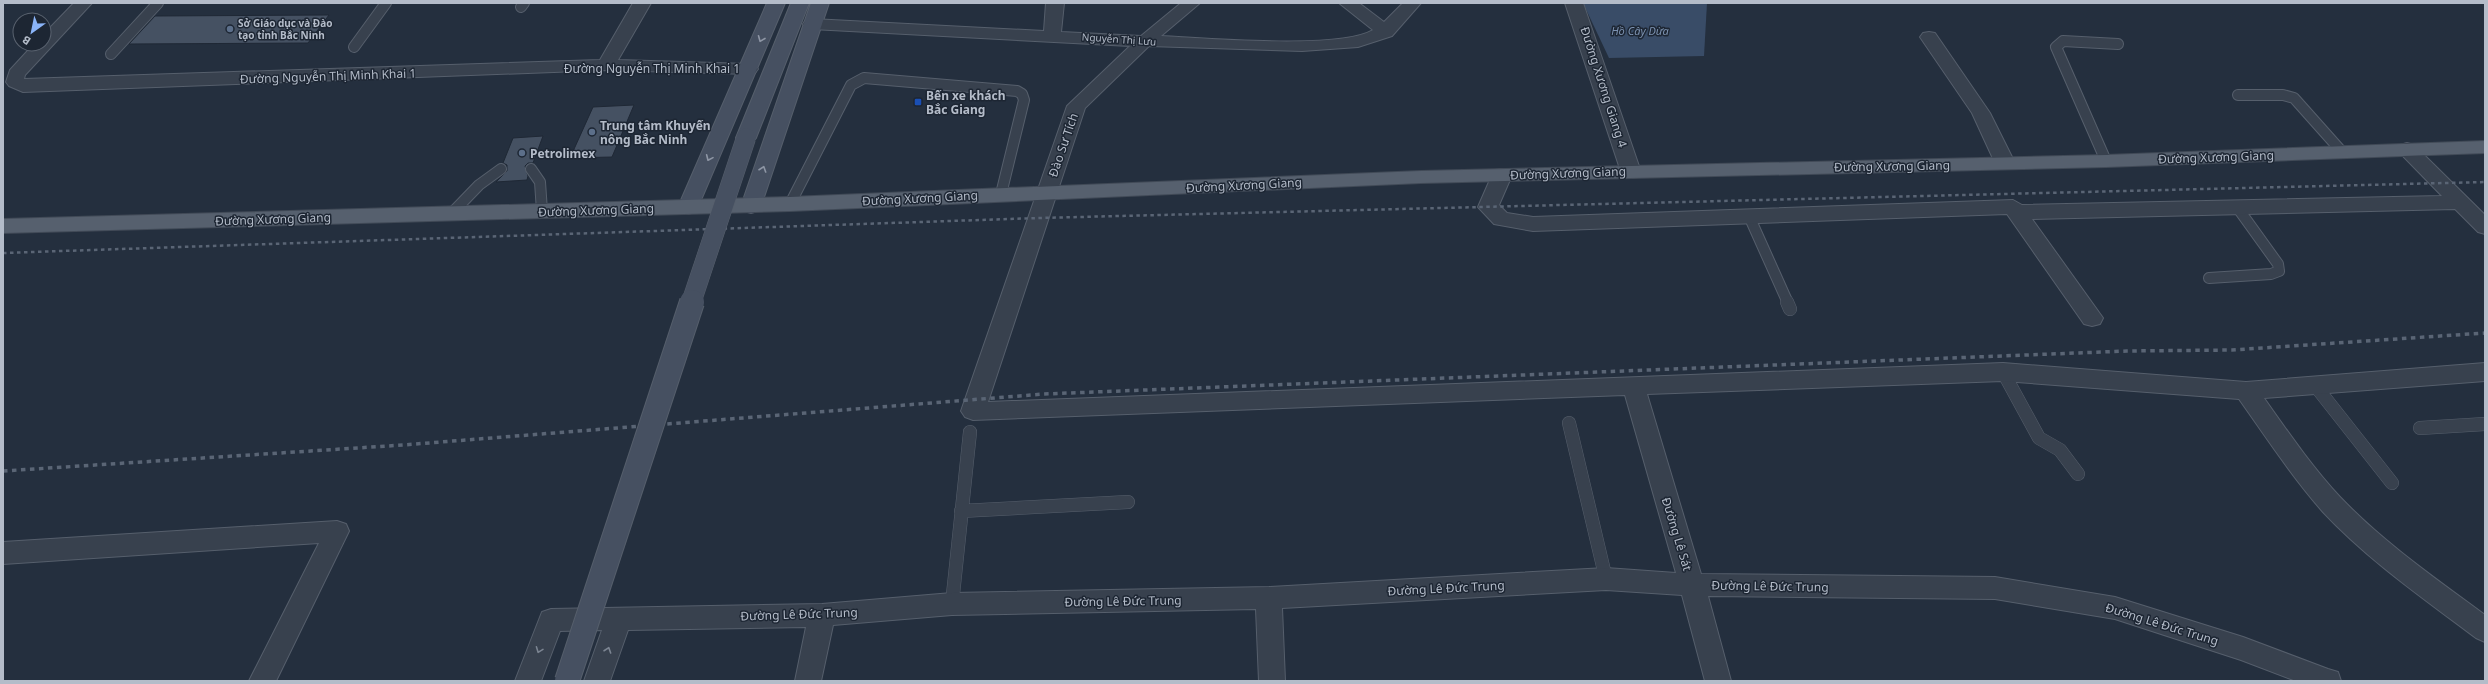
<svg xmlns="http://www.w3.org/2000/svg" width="2488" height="684" viewBox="0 0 2488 684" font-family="'Noto Sans',sans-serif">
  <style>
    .water { fill: #394c67 }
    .building { fill: #455162; stroke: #1f2835 }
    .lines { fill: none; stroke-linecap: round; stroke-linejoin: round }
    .service-far1-casing { stroke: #565f6c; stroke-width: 12 }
    .service-casing { stroke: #565f6c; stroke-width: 14 }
    .minor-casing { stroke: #565f6c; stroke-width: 2 }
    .secondary-casing { stroke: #565f6c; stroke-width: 2 }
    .primary-casing { stroke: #414a57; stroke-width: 2 }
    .service-far1 { stroke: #38414e; stroke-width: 10 }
    .service { stroke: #38414e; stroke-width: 13 }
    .minor { fill: #38414e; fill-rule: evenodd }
    .secondary { fill: #465061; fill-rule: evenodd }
    .primary { fill: #56606e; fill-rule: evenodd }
    .rail-far1 { stroke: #5a6575; stroke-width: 2.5; stroke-dasharray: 3.5 3.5; stroke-linecap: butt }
    .rail { stroke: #5a6575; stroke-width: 3.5; stroke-dasharray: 4.5 4.5; stroke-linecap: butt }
    .secondary-bridge-far1-casing { stroke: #565f6c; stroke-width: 20; stroke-linecap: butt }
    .secondary-bridge-casing { stroke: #565f6c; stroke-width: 26; stroke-linecap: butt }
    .secondary-bridge-far1 { stroke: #465061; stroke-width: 19 }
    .secondary-bridge { stroke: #465061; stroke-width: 24 }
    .oneway { stroke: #8e96a5 }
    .oneway2 { stroke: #7c8592 }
    .service-dot { fill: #5c6f8a; stroke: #1d2633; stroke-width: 1.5 }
    .transit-dot { fill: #1a4fb4; stroke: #1d2633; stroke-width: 1.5 }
    .labels { text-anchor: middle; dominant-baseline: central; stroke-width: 3; stroke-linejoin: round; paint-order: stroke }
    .far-poi-label { font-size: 10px; font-weight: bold; fill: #b4bcc9; stroke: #1d2633; text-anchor: start }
    .far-street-label { font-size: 10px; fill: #b4bcc9; stroke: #1d2633 }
    .far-water-label { font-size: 11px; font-style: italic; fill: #7c92b1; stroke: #1d2633 }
    .street-label { font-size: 12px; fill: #b4bcc9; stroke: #1d2633 }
    .poi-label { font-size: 12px; font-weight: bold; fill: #b4bcc9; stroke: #1d2633; text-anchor: start }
  </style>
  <rect width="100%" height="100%" fill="#242f3e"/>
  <!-- water -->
  <path class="water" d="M1583,3H1707L1704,56L1609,58Z"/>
  <!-- building -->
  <path class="building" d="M329,15L308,43L129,44L155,16Z
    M634,105L612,157L570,158L593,107Z
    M543,136L533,163H528L525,166L528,176L527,180L496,182L507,171V165L503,163L513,138Z"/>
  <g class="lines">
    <!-- service-far1 casing -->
    <g class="service-far1-casing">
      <path id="service-far1" d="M521,7L524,3
        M354,47L386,3
        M111,54L158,3
        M2238,95H2283L2294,98L2343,153
        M2106,161L2056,47L2063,41L2118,44
        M531,169L540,182L542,211
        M790,204L851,85L864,78L1017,91L1022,94L1024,100L1001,194
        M451,214L479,185L501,169
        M1749,216L1788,303
        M2209,278L2271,274L2279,271L2278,264L2237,207"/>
    </g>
    <!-- service casing -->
    <g class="service-casing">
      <path id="service" d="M1787,302L1790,309
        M2003,372L2039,438L2060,450L2078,474
        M2314,384L2392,483
        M1569,423L1606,579
        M2420,428L2485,424
        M961,511L1128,502
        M952,604L970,432"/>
    </g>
    <!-- minor casing -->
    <g class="minor-casing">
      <path id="minor" d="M74,3H92L25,75L24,79L600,60L633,3H651L618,60L749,64L755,65L758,69L755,73L749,74L606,70L23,92L9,86L6,82L10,70L34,44H44V34Z
        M1046,3H1064L1061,32L1141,36L1181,3H1200L1161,36C1206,38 1339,50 1373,30L1339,3H1359L1384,22L1403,3H1421L1392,36L1358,47L1302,51L1149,46L1085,108L988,402L2003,363L2246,382L2485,363V381L2264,398C2288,432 2312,467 2340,497C2384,543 2435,578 2485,615V642L2476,638C2423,598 2368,560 2323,512C2292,477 2266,437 2239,399L2003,381L1647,394L1701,574L1995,577L2115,597L2243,637L2328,669L2338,672L2341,681H2296L2241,660L2115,619L1995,599L1708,596L1731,681H1705L1682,595L1606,590L1282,608L1285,681H1259L1256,609L952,615L833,625L821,681H795L806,627L628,630L610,681H584L602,630L560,631L541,681H515L542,612L551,609L822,604L952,593L1269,587L1606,568L1676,573L1625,395L973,420L965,417L961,411L1067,106L1130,46L812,29L806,28L803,24L806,20L812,19L1044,31Z
        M1565,3H1583L1641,172L1638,177L1631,178L1624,177L1621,172Z
        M1929,32L1935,33L1990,113L2015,163L2012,167L2005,169L1998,167L1995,163L1972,113L1920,37L1923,33Z
        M2407,143L2414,145L2485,215V234L2478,232L2455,209L2032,219L2103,318L2100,324L2092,326L2084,324L2007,214L1533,231L1494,224L1478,207L1492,175L1495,170L1502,169L1509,170L1512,175L1499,205L1507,213L1533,217L2013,200L2022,205L2442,196L2400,153L2397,149L2400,145Z
        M337,521L346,524L349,531L276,681H249L319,543L3,564V542Z"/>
    </g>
    <!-- secondary casing -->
    <g class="secondary-casing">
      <path id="secondary" d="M767,3H785L698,207L695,212L688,214L681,212L678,207Z
        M791,3H809L756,138L753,142L746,144L739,142L736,138Z
        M811,3H829L761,206L758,211L751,213L744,211L741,206Z"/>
    </g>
    <!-- primary casing -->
    <g class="primary-casing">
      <path id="primary" d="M2485,141V153L2106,167L1421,183L790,211L3,233V219L790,197L1421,171L2106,155Z"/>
    </g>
    <!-- service-far1 -->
    <use href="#service-far1" class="service-far1"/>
    <!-- service -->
    <use href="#service" class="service"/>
    <!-- minor -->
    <use href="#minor" class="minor"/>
    <!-- secondary -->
    <use href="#secondary" class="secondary"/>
    <!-- primary -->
    <use href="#primary" class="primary"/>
    <!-- rail-far1 -->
    <path class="rail-far1" d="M3,253L1039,218L2485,182"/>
    <!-- rail -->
    <path class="rail" d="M3,471L403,445L1044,394L2127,351L2232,350L2485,333"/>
    <!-- secondary-bridge-far1 casing -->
    <g class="secondary-bridge-far1-casing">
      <path id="secondary-bridge-far1" d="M691,303L746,138"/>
    </g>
    <!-- secondary-bridge casing -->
    <g class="secondary-bridge-casing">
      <path id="secondary-bridge" d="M567,681L692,302"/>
    </g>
    <!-- secondary-bridge-far1 -->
    <use href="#secondary-bridge-far1" class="secondary-bridge-far1"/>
    <!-- secondary-bridge -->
    <use href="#secondary-bridge" class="secondary-bridge"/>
  </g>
  <!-- one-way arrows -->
  <defs><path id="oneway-chevron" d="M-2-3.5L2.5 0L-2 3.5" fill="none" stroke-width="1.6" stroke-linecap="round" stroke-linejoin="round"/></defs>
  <g class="oneway">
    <use href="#oneway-chevron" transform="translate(761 39) rotate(112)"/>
    <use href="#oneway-chevron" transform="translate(709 158) rotate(114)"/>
    <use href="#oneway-chevron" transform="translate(763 169) rotate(-71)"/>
  </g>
  <g class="oneway2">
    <use href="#oneway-chevron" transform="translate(539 650) rotate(111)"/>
    <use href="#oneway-chevron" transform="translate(608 650) rotate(-71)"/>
  </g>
  <!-- markers -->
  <g class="service-dot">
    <circle cx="230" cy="29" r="4"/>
    <circle cx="592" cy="132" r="4"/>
    <circle cx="522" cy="153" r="4"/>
  </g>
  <rect class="transit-dot" x="914" y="98" width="8" height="8" rx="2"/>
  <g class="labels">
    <!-- far-poi labels -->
    <g class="far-poi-label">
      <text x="238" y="23">Sở Giáo dục và Đào<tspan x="238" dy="12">tạo tỉnh Bắc Ninh</tspan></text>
    </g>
    <!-- far-street labels -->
    <g class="far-street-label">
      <text transform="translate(1119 39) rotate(4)">Nguyễn Thị Lưu</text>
    </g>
    <!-- far-water labels -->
    <g class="far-water-label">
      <text x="1640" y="30">Hồ Cây Dừa</text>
    </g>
    <!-- street labels -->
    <g class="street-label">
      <text x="652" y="68">Đường Nguyễn Thị Minh Khai 1</text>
      <text transform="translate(328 76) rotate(-2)">Đường Nguyễn Thị Minh Khai 1</text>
      <text transform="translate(1604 87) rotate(72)">Đường Xương Giang 4</text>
      <text transform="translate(1063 145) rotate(-71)">Đào Sư Tích</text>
      <text transform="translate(2216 157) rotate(-2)">Đường Xương Giang</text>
      <text transform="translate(1892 166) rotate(-1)">Đường Xương Giang</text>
      <text transform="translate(1568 173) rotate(-2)">Đường Xương Giang</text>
      <text transform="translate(1244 185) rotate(-3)">Đường Xương Giang</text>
      <text transform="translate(920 198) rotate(-3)">Đường Xương Giang</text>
      <text transform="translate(596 210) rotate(-2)">Đường Xương Giang</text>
      <text transform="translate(273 219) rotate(-2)">Đường Xương Giang</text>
      <text transform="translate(1677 534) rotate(73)">Đường Lê Sát</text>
      <text transform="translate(1770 586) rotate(1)">Đường Lê Đức Trung</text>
      <text transform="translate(1446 588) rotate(-3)">Đường Lê Đức Trung</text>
      <text transform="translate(1123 601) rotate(-1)">Đường Lê Đức Trung</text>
      <text transform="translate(799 614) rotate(-2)">Đường Lê Đức Trung</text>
      <text transform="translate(2162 624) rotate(17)">Đường Lê Đức Trung</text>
    </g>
    <!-- poi labels -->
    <g class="poi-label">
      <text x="926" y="95">Bến xe khách<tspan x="926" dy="14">Bắc Giang</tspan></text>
      <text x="600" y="125">Trung tâm Khuyến<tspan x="600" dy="14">nông Bắc Ninh</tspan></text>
      <text x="530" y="153">Petrolimex</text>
    </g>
  </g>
  <!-- border -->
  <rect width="2488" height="684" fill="none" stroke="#b4bcc9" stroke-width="8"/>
  <!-- north arrow -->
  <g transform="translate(32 32) rotate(213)"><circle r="19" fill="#1d2633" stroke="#59626f"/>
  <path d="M0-3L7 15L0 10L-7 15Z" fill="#8ab4f8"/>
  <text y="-6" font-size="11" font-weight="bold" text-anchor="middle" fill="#b4bcc9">B</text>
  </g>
</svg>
